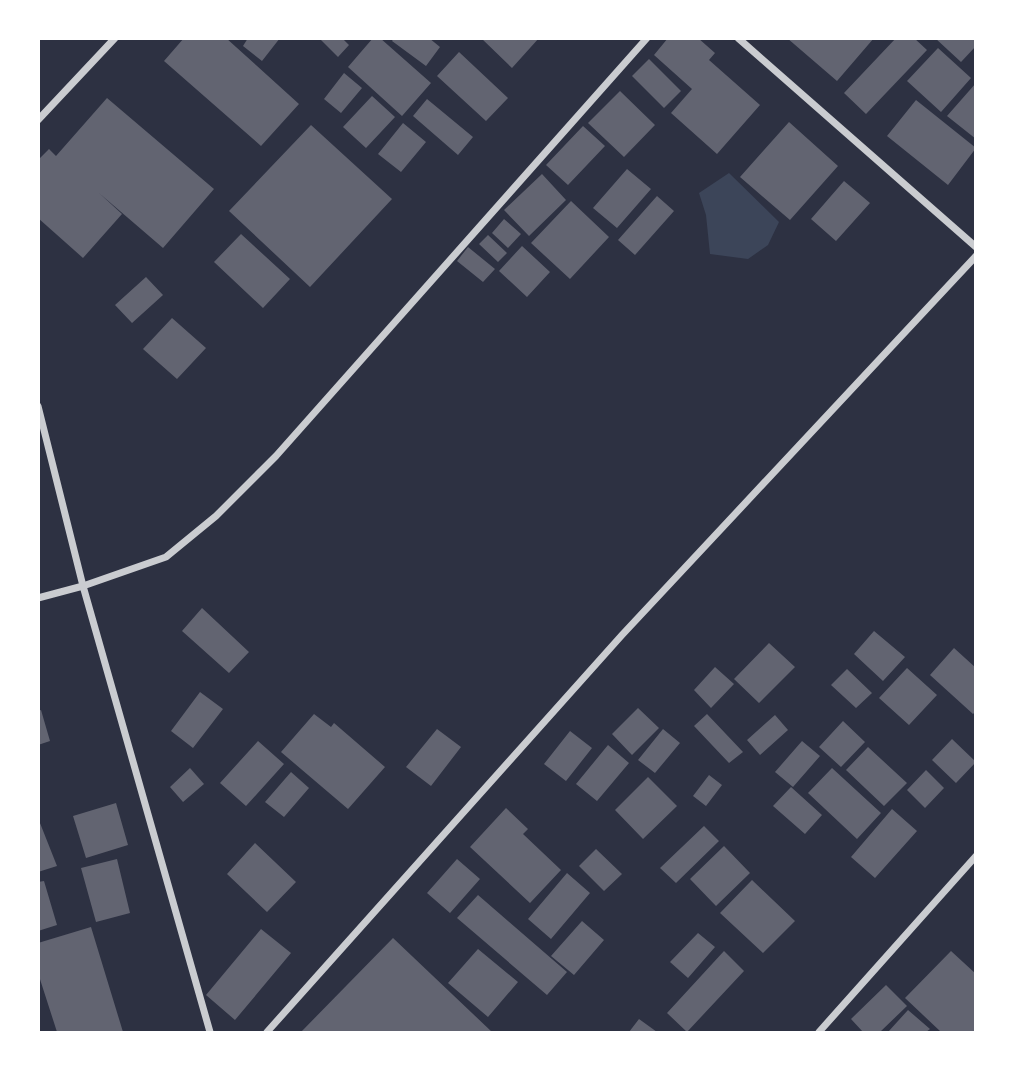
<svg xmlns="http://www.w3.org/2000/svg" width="1014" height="1071" viewBox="0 0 1014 1071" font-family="'Varela Round',sans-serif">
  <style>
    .green { fill: #3c4559 }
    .building { fill: #626471 }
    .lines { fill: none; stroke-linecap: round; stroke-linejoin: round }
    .minor { stroke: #caccd0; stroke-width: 7 }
  </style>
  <rect width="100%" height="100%" fill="#2d3142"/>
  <!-- green -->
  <path class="green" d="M729,173L779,222L768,245L748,259L710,254L706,215L699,193Z"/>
  <!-- building -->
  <path class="building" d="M184,38H226L299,104L261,146L164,61Z
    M248,38H280L262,61L243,46Z
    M319,38H342L349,45L338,57Z
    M373,38H380L431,83L402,116L348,67Z
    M394,38H429L440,47L426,66L392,41Z
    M481,38H539L512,68Z
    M668,38H698L715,53L709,60L760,105L717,154L671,113L692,89L654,55Z
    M787,38H874L837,81Z
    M896,38H914L927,50L866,114L844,93Z
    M935,38H976V46L961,62Z
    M938,48L971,78L941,112L907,81Z
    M459,52L508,98L486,121L437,76Z
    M649,59L681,91L664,108L632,76Z
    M344,73L362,88L341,113L324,99Z
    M976,83V139L947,116Z
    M620,91L655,125L624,157L588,123Z
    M372,96L395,117L366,148L343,127Z
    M107,98L214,189L163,248L99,193L122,214L83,258L38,218V160L49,149L56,156Z
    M427,99L473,137L458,155L413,116Z
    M916,100L976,148L948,185L887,136Z
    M789,122L838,166L790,220L740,177Z
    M403,123L426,142L401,172L378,154Z
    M311,125L392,199L310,287L229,211Z
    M583,126L605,146L568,185L546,165Z
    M627,169L651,189L617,228L593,208Z
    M542,174L566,200L529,236L504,210Z
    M844,181L870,203L836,241L811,219Z
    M657,196L674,211L635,255L618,240Z
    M571,201L609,237L570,279L531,243Z
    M504,219L521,234L508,248L492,233Z
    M241,234L290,279L263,308L214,262Z
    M488,235L507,253L498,262L479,244Z
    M522,246L550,272L527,297L499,271Z
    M468,247L495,269L483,282L457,261Z
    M146,277L163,295L132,323L115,305Z
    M172,318L206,348L177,379L143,349Z
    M202,608L249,652L229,673L182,631Z
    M874,631L905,657L883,681L854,654Z
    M769,643L795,667L759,703L734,679Z
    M954,648L976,668V711L973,714L930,675Z
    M715,667L734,684L711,708L694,690Z
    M907,668L937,695L909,725L879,698Z
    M847,669L872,693L856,708L831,685Z
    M200,692L223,709L193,748L171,731Z
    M638,708L659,728L632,755L612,734Z
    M41,710L50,741L38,745V711Z
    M314,714L331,727L334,723L385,767L348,809L281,752Z
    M707,714L743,752L729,763L694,726Z
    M775,715L788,730L760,755L747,740Z
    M843,721L865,742L841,767L819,747Z
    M437,729L461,747L431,786L406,767Z
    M663,729L680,743L655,773L638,760Z
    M570,731L592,748L566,781L544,764Z
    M952,739L976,762L956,783L932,760Z
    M258,741L284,764L246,806L220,783Z
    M802,741L820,756L793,787L775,772Z
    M608,745L629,763L597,801L576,784Z
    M868,747L907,783L884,806L846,770Z
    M190,768L204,784L183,802L170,787Z
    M832,768L881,813L857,839L808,793Z
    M926,770L944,788L925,808L907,790Z
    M291,772L309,788L284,817L265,802Z
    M709,775L722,785L706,806L693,796Z
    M648,777L677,806L643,839L615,810Z
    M791,787L822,815L805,834L773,806Z
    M116,803L128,845L86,858L73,816Z
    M506,808L528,829L523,834L561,870L530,903L470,847Z
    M892,809L917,831L875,878L851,857Z
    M38,818L57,866L38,872Z
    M704,826L719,841L676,883L660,868Z
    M255,843L296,882L267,912L227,874Z
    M724,846L750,873L716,906L690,879Z
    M596,849L622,874L604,891L579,866Z
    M117,859L130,913L96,922L81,868Z
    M457,859L480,879L450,913L427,893Z
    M567,873L590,893L551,939L528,919Z
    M752,880L795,921L763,953L720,913Z
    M44,881L57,925L38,931V882Z
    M478,895L567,972L547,995L457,918Z
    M582,921L604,940L574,975L551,956Z
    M91,927L123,1032H57L38,973V943Z
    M261,929L291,953L235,1020L206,995Z
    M698,933L715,947L688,978L670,962Z
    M393,938L492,1032H301Z
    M478,949L518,982L488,1017L448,983Z
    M724,951L744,971L687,1032L667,1013Z
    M951,951L976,974V1032H941L905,998Z
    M886,985L907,1006L880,1032H863L851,1019Z
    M908,1010L930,1029L926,1032H888Z
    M639,1019L657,1032H629Z"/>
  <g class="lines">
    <!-- minor -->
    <path class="minor" d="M738,38L976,247
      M38,120L115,38
      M38,406L83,586L210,1032
      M38,598L83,586L166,557L216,516L276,456L647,38
      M267,1032L622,635L976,256
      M819,1032L976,856"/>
  </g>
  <!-- border -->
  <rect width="1014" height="1071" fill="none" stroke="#ffffff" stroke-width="80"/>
</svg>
